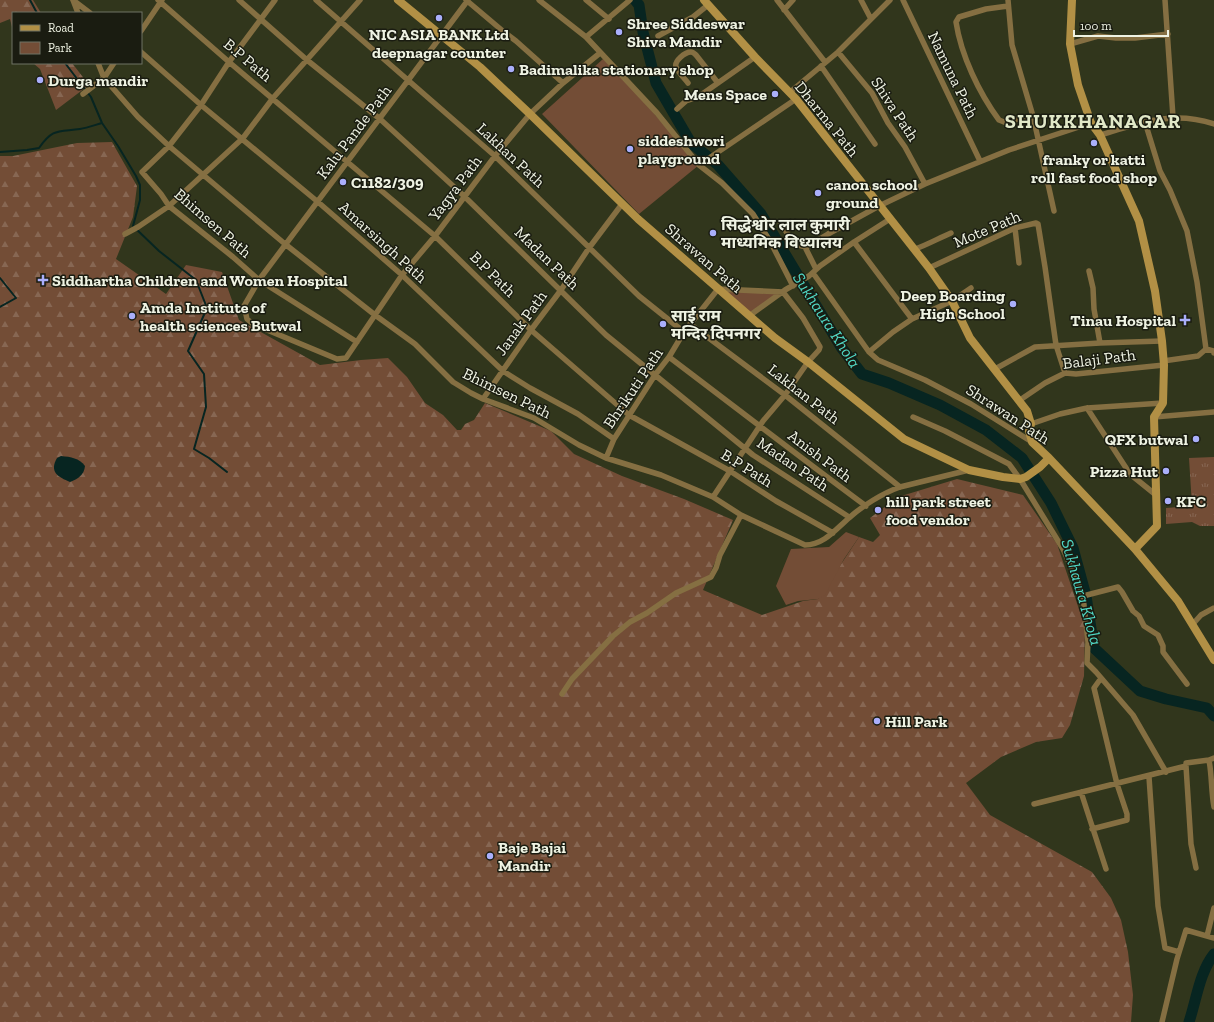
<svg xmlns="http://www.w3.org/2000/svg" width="1214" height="1022" viewBox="0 0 1214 1022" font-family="'Zilla Slab','Noto Sans Devanagari',serif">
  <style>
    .grass { fill: url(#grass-tufts) }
    .forest { fill: url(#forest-firs) }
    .green { fill: #734d36 }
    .water { fill: #072521 }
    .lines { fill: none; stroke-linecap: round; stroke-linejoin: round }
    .stream { stroke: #072521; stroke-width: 2 }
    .river { stroke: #072521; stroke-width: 11 }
    .street { stroke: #856f42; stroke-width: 5.5 }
    .secondary { stroke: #b29045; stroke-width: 8 }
    .poi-dot { fill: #aaaffb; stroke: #1a1c11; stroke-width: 1.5 }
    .labels { text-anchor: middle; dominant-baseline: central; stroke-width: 3; stroke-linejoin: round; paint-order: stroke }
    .poi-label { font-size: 16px; font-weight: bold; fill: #eff3e3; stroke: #1a1c11; text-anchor: start }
    .street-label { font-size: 16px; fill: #eff3e3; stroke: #1a1c11 }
    .water-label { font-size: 17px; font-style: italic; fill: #50d8c6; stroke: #1a1c11 }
    .district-label { font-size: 20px; font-weight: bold; letter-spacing: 1px; fill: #e1e8c8; stroke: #1a1c11 }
  </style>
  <defs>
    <pattern id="grass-tufts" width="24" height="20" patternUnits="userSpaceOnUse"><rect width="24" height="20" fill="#734d36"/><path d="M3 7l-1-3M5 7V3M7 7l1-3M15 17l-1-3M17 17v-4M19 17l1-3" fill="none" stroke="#876753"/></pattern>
    <pattern id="forest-firs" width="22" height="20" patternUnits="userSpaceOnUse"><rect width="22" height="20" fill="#734d36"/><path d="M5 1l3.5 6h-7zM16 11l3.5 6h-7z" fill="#876753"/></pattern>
  </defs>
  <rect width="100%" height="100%" fill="#31361c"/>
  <!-- grass -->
  <path class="grass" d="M1214,457V526H1200L1192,522L1166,524V508L1192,506L1189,458Z"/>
  <!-- forest -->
  <path class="forest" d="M0,0H33L41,13H13V31L10,19L0,23Z
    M33,63H72L89,85L56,110L40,69Z
    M112,142L137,186L133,217L116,259L166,294L186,265L222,272L239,320L320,365L361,360L388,358L407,377L425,403L443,415L457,430H461L465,424L474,420L485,403L551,431L574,454L622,476L684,499L733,520L703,590L762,615L803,601L818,599L859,537L873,542L880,535L870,518L898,497L957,479L1023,495L1057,544L1085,627L1084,676L1070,725L1062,738L1036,742L1001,757L966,783L990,815L1092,872L1111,898L1121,920L1128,952L1133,995L1131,1022H0V156H13L77,143Z"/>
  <!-- green -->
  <path class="green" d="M603,59L623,78L699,165L639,214L542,114Z
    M718,289L785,290L749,316Z
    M846,532L859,537L844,559L825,595L818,599L798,601L786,605L776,586L791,549L829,547Z"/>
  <!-- water -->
  <path class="water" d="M61,456C71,457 79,458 85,466C84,475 78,479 70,482C58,477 49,472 57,458Z"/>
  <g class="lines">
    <!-- stream -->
    <path class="stream" d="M30,0L37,13
      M65,63L91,97L102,123L118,146L136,176L140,185V200L133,226L159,251L196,280L207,308L188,351L204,374L206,407L194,449L209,458L227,472
      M0,152L27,150L39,148C53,128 58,132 80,129C87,128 95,125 102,123
      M0,278L16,298L0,307"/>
    <!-- river -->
    <path class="river" d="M635,0L639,5L643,32L656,83L691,143L718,165L761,214L841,347L862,374L889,383L940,405L986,430L1022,458L1051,503L1073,548L1086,596L1094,648L1140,691L1166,699L1207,708L1214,716
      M1189,1022C1196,1001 1200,971 1214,954"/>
    <!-- street -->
    <path class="street" d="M73,0L90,13
      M73,0L78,13
      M158,0L229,62L435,236L531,330L629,415L730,471L776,501L833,533
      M239,0L307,60L380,119L464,196L606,335L753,455L849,517
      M275,0L229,62L201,105L169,146L142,172L161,194L169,206L233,257L259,280L244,306L247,319L253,324L337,359L346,358L375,315L415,344L453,382L471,393L483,399L534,418L579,445L606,458L661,475L713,497L741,515L805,545C824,545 836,529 849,518C862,506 883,493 900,487L969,470
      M316,0L495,156L639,296L684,332
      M466,0L504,32L516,41L563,83
      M539,0L586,37L630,0
      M586,0L609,19
      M777,0L825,62
      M861,0L871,19
      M903,0L980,161
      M1008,0L1012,45L1033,116L1054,211
      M1165,0L1173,117
      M1008,6L986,9L959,17L956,22C961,55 979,93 999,120L1004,122L1033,116
      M784,10L793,0
      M141,31L162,0
      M658,36L693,17L708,5
      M586,37L657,113L699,165L722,183L753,214L770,241L793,286
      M1070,44L1098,36L1116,38H1135L1168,34
      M141,52L201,105L318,202L402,275L503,371L530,388L578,414L614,439
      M838,52L872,93L888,123L905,147L925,184
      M98,63L104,78L138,117L169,146L285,244L375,315L402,275L435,236L495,156L530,114L563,83L600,53
      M821,66L875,144
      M688,83C684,78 678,72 676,67C674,61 685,52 691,52C693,52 694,53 696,55L718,83
      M789,93L838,52L890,0
      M83,94L104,78L114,63
      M677,109L686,101L698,97L755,57
      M1145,122L1160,171L1170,190L1187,231L1197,282L1206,349L1214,351V353
      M1100,135C1140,123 1172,110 1214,124
      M699,165L796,99
      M780,222C786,231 795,250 808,246L828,234L879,206L925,184L1009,150L1091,123
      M1015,228L1019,263
      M125,234L138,227L169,206L243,138L273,98L360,0
      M854,242L912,319
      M805,247L816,269
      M915,249C927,245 939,238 951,233
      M929,268L1015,228L1036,223L1038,224L1045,267L1056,345L1065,373
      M1089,271L1093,288L1094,309L1100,343
      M813,273L869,352L878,360L925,380L971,404L1032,442
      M749,316L785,290L809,276L820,266L854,242L890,219
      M690,324L785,395L900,487
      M357,342L259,280L468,0
      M869,352L893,332L912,319L952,301L971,288
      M669,357C735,407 800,457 866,506
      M1163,361L1198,356L1206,349
      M995,369L1035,347L1100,343L1162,341
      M483,399L531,330L561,290L589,248L622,204
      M1020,400L1045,383L1065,373L1076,374L1164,365
      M1087,408L1130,474L1156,495
      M913,417L945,431L1009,464L1020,479L1063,549L1076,578L1083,596L1088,642L1087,663L1096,672L1133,715L1166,772
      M1154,417L1214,412
      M1031,424L1060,414L1087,408L1163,403
      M606,458L614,439L655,375L669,357L684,332L718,289L783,292L803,318L820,347L819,350L808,362L785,395L763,421L713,497
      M1083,596L1118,587L1122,592L1133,611L1139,616L1144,626L1158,635L1163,646V652L1187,684
      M1192,625L1201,615L1214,608
      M562,694L572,679L613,636L630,622L647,613L676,593L711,577L716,568L720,555L741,515
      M1209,760C1212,776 1211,791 1214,807
      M1186,766L1191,844L1196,868
      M1149,777L1158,906L1165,948L1179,952
      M1081,792L1106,869
      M1034,804L1186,766V763L1209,760L1214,758
      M1092,829L1127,820V814L1117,784L1094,688L1099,681L1102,679
      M1207,936L1214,908
      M1162,1022L1177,959L1186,930L1214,938"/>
    <!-- secondary -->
    <path class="secondary" d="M398,0L480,67L530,114L638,219L775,338L808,362L904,439L969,470L1003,477L1020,479L1026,477L1040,467L1049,458
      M704,0L755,57L796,99L929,268L952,301L970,338L1027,411L1031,424L1029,431L1032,442L1049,458L1135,549L1178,601L1214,660
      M1072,0L1070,44L1078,85L1091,123L1100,135L1139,221L1155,291L1162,341L1164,365L1163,403L1154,417L1157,526L1135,549"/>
  </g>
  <!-- markers -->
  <g class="poi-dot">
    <circle cx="439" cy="18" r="4"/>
    <circle cx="619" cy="32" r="4"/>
    <circle cx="511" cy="69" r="4"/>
    <circle cx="40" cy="80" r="4"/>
    <circle cx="775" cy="94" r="4"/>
    <circle cx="1094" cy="143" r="4"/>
    <circle cx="630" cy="149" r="4"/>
    <circle cx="343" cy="182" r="4"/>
    <circle cx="818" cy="193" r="4"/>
    <circle cx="713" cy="233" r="4"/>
    <path d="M41 274h4v4h4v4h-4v4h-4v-4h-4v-4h4z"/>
    <circle cx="1013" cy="304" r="4"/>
    <circle cx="132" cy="316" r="4"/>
    <path d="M1183 314h4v4h4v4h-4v4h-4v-4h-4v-4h4z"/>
    <circle cx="663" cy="324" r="4"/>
    <circle cx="1196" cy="439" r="4"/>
    <circle cx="1166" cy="471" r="4"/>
    <circle cx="1168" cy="501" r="4"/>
    <circle cx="878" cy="510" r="4"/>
    <circle cx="877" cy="721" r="4"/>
    <circle cx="490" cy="856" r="4"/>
  </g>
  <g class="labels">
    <!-- poi labels -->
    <g class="poi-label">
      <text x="627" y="23">Shree Siddeswar<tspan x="627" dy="18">Shiva Mandir</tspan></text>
      <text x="439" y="34" text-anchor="middle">NIC ASIA BANK Ltd<tspan x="439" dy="18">deepnagar counter</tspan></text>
      <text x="519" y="69">Badimalika stationary shop</text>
      <text x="48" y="80">Durga mandir</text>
      <text x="767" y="94" text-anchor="end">Mens Space</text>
      <text x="638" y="140">siddeshwori<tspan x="638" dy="18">playground</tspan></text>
      <text x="1094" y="159" text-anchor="middle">franky or katti<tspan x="1094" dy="18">roll fast food shop</tspan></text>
      <text x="351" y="182">C1182/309</text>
      <text x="826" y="184">canon school<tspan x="826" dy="18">ground</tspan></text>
      <text x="721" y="224">सिद्धेश्वोर लाल कुमारी<tspan x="721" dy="18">माध्यमिक विध्यालय</tspan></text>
      <text x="52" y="280">Siddhartha Children and Women Hospital</text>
      <text x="1005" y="295" text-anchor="end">Deep Boarding<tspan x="1005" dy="18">High School</tspan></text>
      <text x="140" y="307">Amda Institute of<tspan x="140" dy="18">health sciences Butwal</tspan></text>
      <text x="671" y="315">साई राम<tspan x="671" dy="18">मन्दिर दिपनगर</tspan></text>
      <text x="1176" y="320" text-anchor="end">Tinau Hospital</text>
      <text x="1188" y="439" text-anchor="end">QFX butwal</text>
      <text x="1158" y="471" text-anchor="end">Pizza Hut</text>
      <text x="886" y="501">hill park street<tspan x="886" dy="18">food vendor</tspan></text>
      <text x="1176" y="501">KFC</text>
      <text x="885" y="721">Hill Park</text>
      <text x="498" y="847">Baje Bajai<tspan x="498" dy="18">Mandir</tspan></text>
    </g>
    <!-- street labels -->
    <g class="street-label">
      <text transform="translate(248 60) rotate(40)">B.P Path</text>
      <text transform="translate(953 75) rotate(64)">Namuna Path</text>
      <text transform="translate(895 109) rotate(57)">Shiva Path</text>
      <text transform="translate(827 119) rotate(51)">Dharma Path</text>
      <text transform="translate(354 132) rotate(-53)">Kalu Pande Path</text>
      <text transform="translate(511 155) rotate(43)">Lakhan Path</text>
      <text transform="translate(455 188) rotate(-53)">Yagya Path</text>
      <text transform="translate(213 223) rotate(41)">Bhimsen Path</text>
      <text transform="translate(987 229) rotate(-23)">Mote Path</text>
      <text transform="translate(383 242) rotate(42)">Amarsingh Path</text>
      <text transform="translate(547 258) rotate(44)">Madan Path</text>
      <text transform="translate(704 258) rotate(41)">Shrawan Path</text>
      <text transform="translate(493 274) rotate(45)">B.P Path</text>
      <text transform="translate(521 323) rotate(-54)">Janak Path</text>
      <text transform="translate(1099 359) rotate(-7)">Balaji Path</text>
      <text transform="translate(633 388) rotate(-56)">Bhrikuti Path</text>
      <text transform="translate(507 393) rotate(26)">Bhimsen Path</text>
      <text transform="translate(804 394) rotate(38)">Lakhan Path</text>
      <text transform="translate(1008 414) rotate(33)">Shrawan Path</text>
      <text transform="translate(820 456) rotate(37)">Anish Path</text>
      <text transform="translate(793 464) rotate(34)">Madan Path</text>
      <text transform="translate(747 468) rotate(32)">B.P Path</text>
    </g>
    <!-- water labels -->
    <g class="water-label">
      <text transform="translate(827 320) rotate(57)">Sukhaura Khola</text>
      <text transform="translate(1082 592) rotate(74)">Sukhaura Khola</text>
    </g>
    <!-- district labels -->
    <g class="district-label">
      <text x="1093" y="121">SHUKKHANAGAR</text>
    </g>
  </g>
  <!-- legend -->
  <rect x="12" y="12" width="130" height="52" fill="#1a1c11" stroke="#6f7265"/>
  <rect x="20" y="25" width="20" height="6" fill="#b29045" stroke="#6f7265"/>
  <text x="48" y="32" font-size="12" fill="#eff3e3">Road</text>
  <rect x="20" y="42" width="20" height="12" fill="#734d36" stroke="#6f7265"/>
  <text x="48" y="52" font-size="12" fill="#eff3e3">Park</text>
  <!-- scale -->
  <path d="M1074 30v6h94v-6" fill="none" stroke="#eff3e3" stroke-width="2"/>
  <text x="1080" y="30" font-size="12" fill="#eff3e3" stroke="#1a1c11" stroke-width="3" paint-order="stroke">100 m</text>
</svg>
